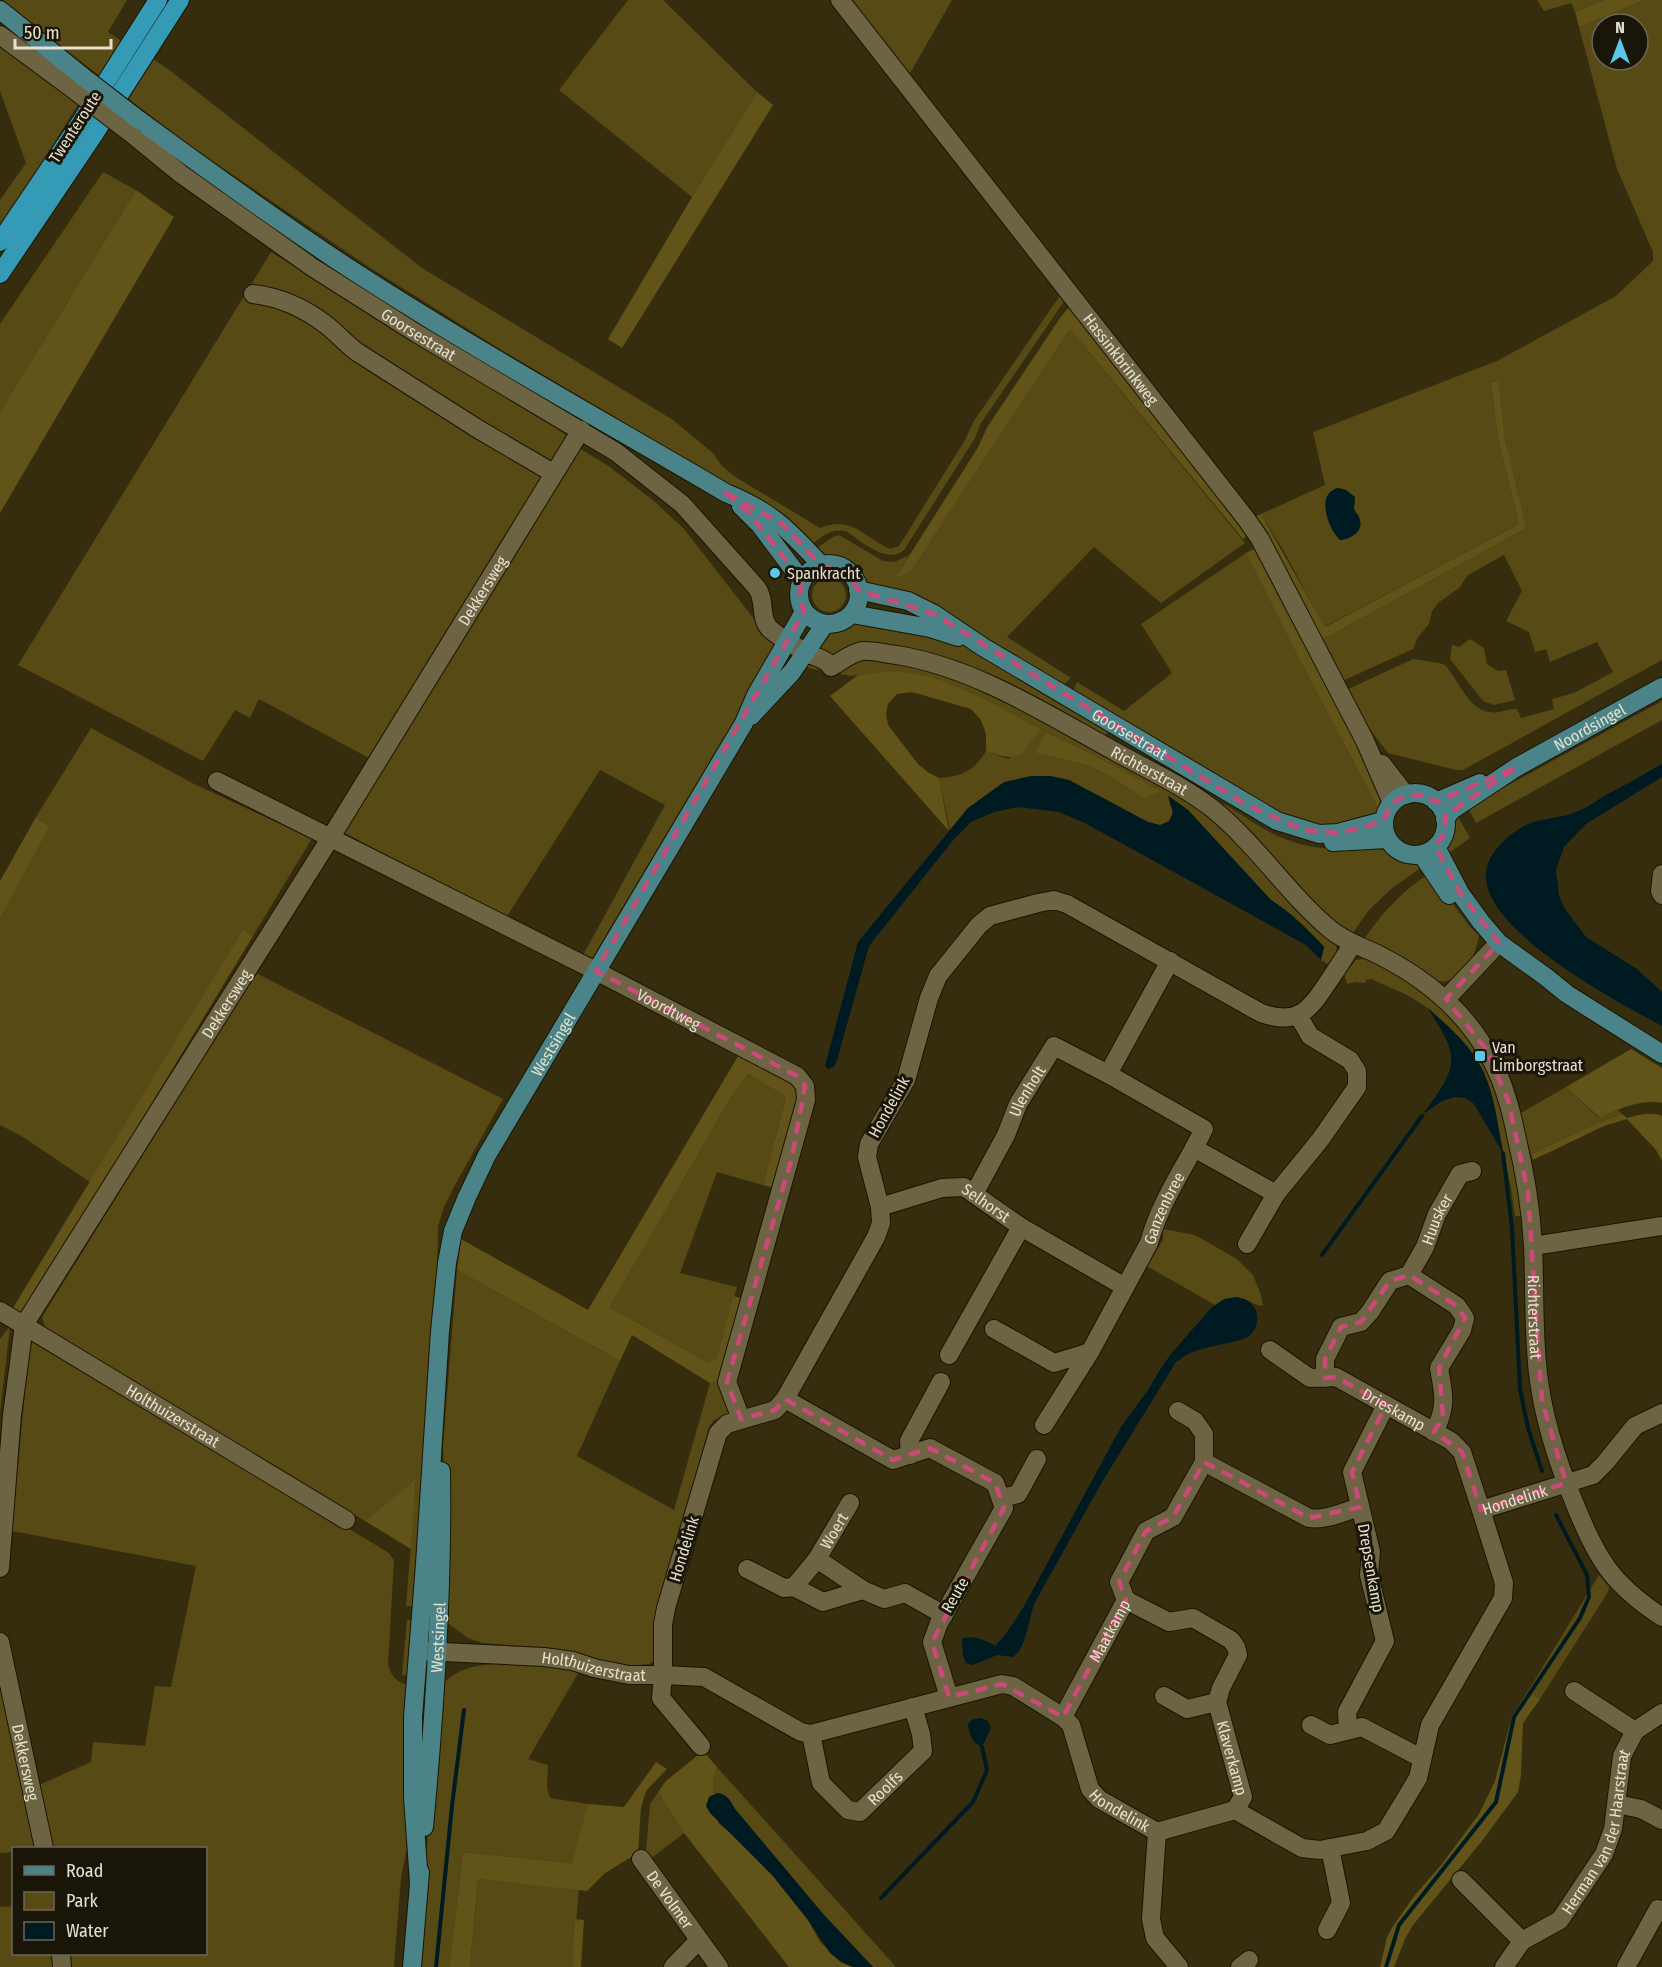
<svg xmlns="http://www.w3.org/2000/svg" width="1662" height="1967" viewBox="0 0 1662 1967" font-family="'Fira Sans Condensed',sans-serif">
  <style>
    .green { fill: #584a14; fill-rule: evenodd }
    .forest { fill: #625318 }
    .water { fill: #001a22 }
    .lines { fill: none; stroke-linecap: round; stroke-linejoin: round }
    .stream { stroke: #001a22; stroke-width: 4 }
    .minor-casing { stroke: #1b1501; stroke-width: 20 }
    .major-casing { stroke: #1b1501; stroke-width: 20 }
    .highway-casing { stroke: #1b1501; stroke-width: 20 }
    .minor { stroke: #6d6444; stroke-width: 18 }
    .major { stroke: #4b8488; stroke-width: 18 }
    .highway { stroke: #359ab5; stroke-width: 18 }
    .minor-bridge-casing { stroke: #1b1501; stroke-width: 20; stroke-linecap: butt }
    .major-bridge-casing { stroke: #1b1501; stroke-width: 20; stroke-linecap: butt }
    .minor-bridge { stroke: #6d6444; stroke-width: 18 }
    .major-bridge { stroke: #4b8488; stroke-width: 18 }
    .marked { fill: none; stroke: #cb4a78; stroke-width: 4.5; stroke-dasharray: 12 8; stroke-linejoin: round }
    .poi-dot { fill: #5ac8e6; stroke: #191508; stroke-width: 2 }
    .labels { text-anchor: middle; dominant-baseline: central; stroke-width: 6; stroke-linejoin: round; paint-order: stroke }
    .street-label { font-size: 16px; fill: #e6e1cf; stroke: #191508 }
    .poi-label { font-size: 16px; fill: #e6e1cf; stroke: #191508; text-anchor: start }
  </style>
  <rect width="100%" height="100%" fill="#352d0d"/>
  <!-- green -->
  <path class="green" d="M2,0H127L108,32L123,42L101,77Z
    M628,0H663L757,92L692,197L559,90Z
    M849,0H952L909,75Z
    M1537,0H1604L1575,12L1571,3L1544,11Z
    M1645,0H1662V660L1463,770H1456L1388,753L1342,692L1413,659L1439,663L1445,665C1458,679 1468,709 1489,712C1499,714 1508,708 1517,709L1521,718L1554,709L1552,699L1574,693L1613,672L1597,642L1550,662L1546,649L1535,652L1529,632L1506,621L1522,591L1504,555L1468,575L1459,588L1438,603L1432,611L1429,624L1418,637L1413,649L1338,683L1322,640L1527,528L1505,439L1499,381L1491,382L1498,440L1519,524L1324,627L1285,553L1261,514L1325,485L1313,432L1497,361L1616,296L1653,261V252L1617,169L1579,27ZM1602,24H1638V60H1602ZM1336,488L1346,490L1355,501L1354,508L1359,517L1333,532L1326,511Z
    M0,42L79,103C52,145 28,188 0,229V200L26,163L0,91Z
    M151,58L168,69L422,268L673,420L713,453L721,465L734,476L820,528C852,515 862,536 890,549L899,546L965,440L974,421L1061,294L1065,300L981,423L975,438L904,550C887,565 861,541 846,531C830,528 821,537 810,546L754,501L495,346L369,267L193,148L126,97Z
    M103,172L136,190L0,412V324Z
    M271,252L565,434L567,438L369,758L259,699L250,718L235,710L203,761L18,665Z
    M1070,329L1245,543L1161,603L1094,547L1007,637L1071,678L1064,684L865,584L850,565L838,560L826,558L814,550L833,537L839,535L883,561L895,562L909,555L895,578L910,573Z
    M579,448L607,465L654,501L684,529L768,637L779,645L590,962L582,957L665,805L600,770L506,918L343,832Z
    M1246,553L1298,657L1379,810L1376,814L1334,829L1299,824L1075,693L1074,689L1077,682L1124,711L1172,673L1141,624Z
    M812 595a17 17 0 1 1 34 0a17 17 0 1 1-34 0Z
    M853,620L957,640L1110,730L1103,737L959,663L823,655L815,644L830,628L844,625Z
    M1470,639L1484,648L1487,664L1498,671L1506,670L1515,700L1494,705L1483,701L1450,659L1452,645L1459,647Z
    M863,656L974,682L1199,808L1221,827L1335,943C1339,953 1336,957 1329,965L1321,960L1324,947C1308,929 1291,913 1271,900L1188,810L1169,796L1173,813L1169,821L1160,826L1148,822L1069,780L968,808L950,830L939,778C960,777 975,771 986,751L1008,759L1026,748L1039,729L886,671L851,676L808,668L804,664L807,658ZM1046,732L1080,748L1160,791L1144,799L1113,778L1087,765L1035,753Z
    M1662,701V720L1476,823L1468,807Z
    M91,728L194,784L315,840H311L253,936L243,929L90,1182L23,1137L0,1125V919L49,828V826L36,817Z
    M1210,797C1230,806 1247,819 1266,830C1304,851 1338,851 1379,846C1391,855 1400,859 1415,858L1422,867L1391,889L1369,910L1350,937L1313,904Z
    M1457,815L1470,838L1446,855L1448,835Z
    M1430,873L1470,927L1479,935C1476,957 1460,989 1432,980C1425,977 1418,971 1412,968C1396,958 1380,949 1364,939C1383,912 1402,891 1430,873Z
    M1363,959L1371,960C1388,969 1407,978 1423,990C1492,1044 1513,1132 1522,1216H1515L1511,1188L1490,1089L1484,1072L1428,1008L1407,995L1371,979L1366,980L1365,983L1356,982L1347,984L1344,974L1356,960Z
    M256,973L503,1099L455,1185L444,1207L438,1226L436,1329L417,1606H406L416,1480L365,1521L45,1327L42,1317Z
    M748,1074L786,1097L763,1185L717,1172L680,1273L737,1287L717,1360L709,1363L611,1308V1305L733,1094Z
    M1566,1087L1599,1118L1618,1110L1622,1114L1591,1126L1531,1154L1519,1114Z
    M1163,1229L1195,1235L1237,1259L1253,1275L1261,1295L1263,1306C1253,1305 1251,1301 1244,1299C1234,1297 1224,1299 1215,1305L1147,1266L1163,1240Z
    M457,1270L620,1361L577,1456L674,1510L710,1383L725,1381L732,1413L714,1420L709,1427L660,1606L655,1660L649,1664L631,1666L546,1648L483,1643L468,1638L445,1621L446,1517L443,1446Z
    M10,1326L0,1413V1339Z
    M33,1341H37L389,1553L394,1560L388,1665C393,1679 397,1682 411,1686V1827L401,1878L394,1967H66V1954H206V1848H52L39,1785L91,1762L93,1742L145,1746L155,1686L171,1687L196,1566L12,1531L29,1349Z
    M1599,1575L1609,1587L1608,1592L1540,1699L1528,1691Z
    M407,1620H417L412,1677L402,1675Z
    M0,1657L39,1848H14L13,1852L0,1853Z
    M506,1663L580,1670L528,1759L548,1765L547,1787L550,1798L588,1804L573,1863L463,1852L449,1967H420L428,1834L443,1684C461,1665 482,1665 506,1663Z
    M717,1767L896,1967H873L824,1915L735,1809L729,1799L713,1795V1780Z
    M658,1792L684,1833L645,1863L650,1804Z
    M478,1879L579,1889L572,1967H470Z
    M13,1906L14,1954H56L57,1967H0V1907Z"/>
  <!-- forest -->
  <path class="forest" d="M1604,0H1645L1579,27L1575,12Z
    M757,92L773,105L622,348L608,339L692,197Z
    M136,190L174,217L0,513V412Z
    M1070,306L1248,532L1247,536L1243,539L1070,329L910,573L895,578L977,449L988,426L1060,318Z
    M1499,381L1505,439L1527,528L1322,640L1254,517L1261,514L1325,627L1519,524L1498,440L1491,382Z
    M1254,549L1377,778L1384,804L1379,810L1298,657L1246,553Z
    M886,671C902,673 918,673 933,678C970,689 1005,711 1040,729C1019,758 1021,763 986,751V734L981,720L971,709L912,692L897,694L888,704L886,714L888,725L918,764L929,773L939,778L949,831L830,696L858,675Z
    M1046,732L1080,748L1161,791L1144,799L1113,778L1087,765L1035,753Z
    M36,817L49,826V828L0,919V881Z
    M243,929L253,936L24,1314L13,1308Z
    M1631,1049L1662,1068V1103C1640,1099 1619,1109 1600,1118L1566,1087Z
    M741,1051L801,1084L779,1189L763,1185L786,1097L748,1074L733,1094L611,1305V1308L709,1363L717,1359L733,1296L748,1300L725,1381L710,1383L632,1335L620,1361L457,1270L461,1239L588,1310Z
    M1622,1114L1627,1118C1637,1115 1652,1111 1662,1116V1161L1656,1150L1627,1119L1604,1126L1533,1160L1531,1154L1591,1126Z
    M416,1479L411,1549L365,1521Z
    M1528,1691L1540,1699L1523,1723L1521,1775L1518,1792L1482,1841L1413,1925L1405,1939L1394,1967H1380L1387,1937L1393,1926L1415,1895L1442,1864L1479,1814L1495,1781L1512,1716Z
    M703,1751L717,1767L713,1780V1795L709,1797L719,1824L738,1839L773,1876L808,1920L820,1942L841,1962L853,1967H789L684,1833L658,1792L666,1781Z
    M656,1762L667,1769L646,1791L641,1808L638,1853L605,1873L587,1891L478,1879L470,1967H449L463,1852L572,1863L588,1804L624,1807Z
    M575,1919L584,1920L581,1967H572Z"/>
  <!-- water -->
  <path class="water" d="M1338,488L1346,490L1355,497C1355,501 1354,504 1354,508C1355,515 1356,511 1359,517C1365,530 1352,539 1340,540C1328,529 1315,493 1338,488Z
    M1662,764V777L1586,824L1564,847L1556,870L1559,896L1565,909L1586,937L1637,969L1662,992V1026C1618,1002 1481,930 1486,873C1488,853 1506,837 1522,827C1537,818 1557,819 1574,813C1585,809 1596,801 1606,795C1625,785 1643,775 1662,764Z
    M1031,776H1051L1069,780L1148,822L1160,825L1169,821L1173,813L1168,796L1188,810L1271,900C1291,913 1308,929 1324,947L1321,960L1306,945L1085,823L1059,812L1018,807L994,812L971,822L954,839L869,946L837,1060L834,1067L828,1069L825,1066L858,942L968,808L1004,782Z
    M1428,1008C1449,1027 1471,1045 1483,1071C1495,1096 1498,1126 1503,1153L1474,1104L1466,1098L1455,1097L1442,1101L1423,1114C1434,1098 1454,1076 1451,1055C1449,1039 1436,1022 1428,1008Z
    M1236,1297C1245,1299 1251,1301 1255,1309C1261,1320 1255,1335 1243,1339C1225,1345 1205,1346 1188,1354C1184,1356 1180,1360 1176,1362L1102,1482L1034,1604L1024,1641L1019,1651L1013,1657L997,1655L973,1665L966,1663L963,1656L962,1639C969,1634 989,1641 995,1646L1005,1635L1023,1608L1121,1427L1148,1390L1161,1368L1171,1354L1211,1308L1224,1299Z
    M981,1718L988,1721L991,1728L982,1747C972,1743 969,1734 968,1724L973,1719Z
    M717,1793C727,1794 730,1800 735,1809L824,1915L873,1967H853L841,1962L830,1953L808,1920L773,1876L710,1813L706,1806L709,1797Z"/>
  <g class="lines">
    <!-- stream -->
    <path class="stream" d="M1503,1153L1512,1228L1520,1389L1528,1428L1542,1471
      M1322,1255L1422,1116
      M881,1898L973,1802L987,1770L982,1747
      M436,1967L452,1806L464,1710
      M1386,1967L1399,1925L1496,1802L1514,1717L1580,1618L1589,1597L1587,1575L1556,1515"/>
    <!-- minor casing -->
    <g class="minor-casing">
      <g id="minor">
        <path id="s1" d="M840,0L1247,520L1260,539L1365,741L1392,803"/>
        <path d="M0,35L73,89"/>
        <path id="s2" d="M132,134L181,174L312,267L416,333L616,452L682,504L757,588C766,600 759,619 770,629C780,638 795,646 807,653C815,657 827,659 831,667C840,662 851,653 862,651C873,650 886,654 897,655C976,668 1046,714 1116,752C1148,770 1184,786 1213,809C1257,845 1288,894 1331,930C1347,943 1364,947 1381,956C1428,980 1468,1014 1492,1061C1504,1084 1511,1109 1516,1135C1525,1172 1531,1208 1533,1246C1535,1289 1533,1331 1538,1373C1543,1417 1557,1461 1574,1502C1597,1558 1610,1583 1662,1617"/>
        <path d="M253,294C279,297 304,308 325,324C336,332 345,343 357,352L478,429L553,473"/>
        <path d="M1382,764L1406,795"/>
        <path id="s3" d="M217,781L596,971L797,1076L805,1086L806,1100L727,1382L741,1419"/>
        <path d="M1662,874L1660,891L1662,895"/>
        <path id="s4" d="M1352,945C1344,958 1335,972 1326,985C1308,1013 1295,1025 1261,1013L1067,904L1054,900L1038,903L990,916L979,925L938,976L929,998L906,1080L869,1144L867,1157L880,1207L881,1223L876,1237L785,1399L775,1410L727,1424L718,1433L666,1608L663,1624V1675L704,1677L801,1732L811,1734L1002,1684L1013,1686L1063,1717L1071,1725L1090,1789L1099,1799L1157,1832L1235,1810L1302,1848L1320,1850L1367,1841L1386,1831L1418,1778L1430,1725L1503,1598L1504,1583L1481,1510L1593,1475L1605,1463L1635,1426L1662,1413"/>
        <path d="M1446,999L1492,950"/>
        <path d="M1108,1074L1170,961"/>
        <path id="s5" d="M974,1194L1006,1135L1018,1104L1054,1046L1108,1074L1204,1129L1194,1148"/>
        <path id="s6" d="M880,1207L942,1188L964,1187L1021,1227L1125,1287"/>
        <path d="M1247,1244L1276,1194"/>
        <path d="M1533,1246L1662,1226"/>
        <path d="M1409,1275L1457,1306L1465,1318L1462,1330L1439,1368C1444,1394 1447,1408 1434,1432"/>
        <path id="s7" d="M0,1311L346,1520"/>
        <path d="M994,1329L1054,1363L1090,1352"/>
        <path id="s8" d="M1270,1350L1310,1378L1336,1377L1451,1441L1462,1452L1481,1510"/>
        <path d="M949,1355L1021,1227"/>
        <path id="s9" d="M1325,1378V1359L1341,1327L1361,1322L1370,1312L1390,1281L1409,1275L1425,1247L1437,1214L1460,1174L1472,1171"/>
        <path d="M785,1399L893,1460L930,1448L995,1483L1004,1508L939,1623L932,1642L949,1697"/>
        <path id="s10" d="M1044,1425L1090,1352L1149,1243C1158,1209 1177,1179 1194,1148L1276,1194L1320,1140L1357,1087V1071L1350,1060L1310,1036L1298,1015"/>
        <path d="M910,1455L909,1441L941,1382"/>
        <path d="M1204,1462L1309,1518C1325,1521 1345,1511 1360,1507"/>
        <path d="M1002,1498L1018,1494L1037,1459"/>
        <path d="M817,1559L863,1590L884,1599L905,1593L944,1615"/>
        <path id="s11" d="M0,1568L12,1415L24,1325L331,837L581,430"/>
        <path d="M747,1569L784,1588L794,1587L823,1602L863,1590"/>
        <path id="s12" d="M794,1587L817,1559L850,1503"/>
        <path id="s13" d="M1126,1600L1169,1622L1193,1618L1231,1640L1236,1647L1238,1655L1221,1688L1217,1702L1243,1797L1235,1810"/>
        <path id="s14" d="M0,1642L44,1848"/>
        <path id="s15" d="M423,1651L544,1657L573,1661L594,1668L629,1675H663L661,1698L701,1746"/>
        <path d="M1574,1691L1635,1731"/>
        <path d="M1164,1696L1187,1709L1217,1702"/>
        <path id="s16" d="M1063,1717L1126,1600L1119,1582L1146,1531L1173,1517L1204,1462V1434L1195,1421L1178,1411"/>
        <path d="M1311,1725L1330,1735L1362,1727L1421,1758"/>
        <path d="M1348,1730L1347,1712L1385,1641L1369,1575L1371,1552L1352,1472L1386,1405"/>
        <path id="s17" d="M811,1734L821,1783L848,1810L860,1812L923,1751L921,1734L913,1707"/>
        <path d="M1617,1804L1641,1809L1662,1820"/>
        <path d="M1157,1832L1151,1919L1155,1938L1179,1967"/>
        <path id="s18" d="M641,1859L719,1967"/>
        <path d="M1461,1880L1522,1941L1504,1967"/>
        <path d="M1327,1930L1341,1903L1330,1848"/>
        <path id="s19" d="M1522,1941L1560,1920L1604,1854L1613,1829L1622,1756L1635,1731L1662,1713"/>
        <path d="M61,1954L62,1967"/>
        <path d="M673,1967L699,1940"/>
        <path d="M1240,1967L1249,1960"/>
        <path d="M1626,1967L1658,1909"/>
      </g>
    </g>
    <!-- major casing -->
    <g class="major-casing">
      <g id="major">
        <path d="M0,10L82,76"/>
        <path d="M139,120C203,167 267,213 332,257C459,341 595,416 726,493C771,511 790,531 822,566"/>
        <path d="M741,506L760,525L802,581"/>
        <circle cx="829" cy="594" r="30"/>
        <path id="s20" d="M858,590L908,601L934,614L983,647L1277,821L1319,834L1338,833L1383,821"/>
        <path d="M852,614L930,628L958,637"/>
        <path d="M751,716L792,672L825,624"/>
        <circle cx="1415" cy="824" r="31"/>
        <path d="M1436,802L1480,783"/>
        <path id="s21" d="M1445,819L1452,810L1517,767L1662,687"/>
        <path d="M1333,842L1387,839"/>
        <path d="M1436,847L1460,893L1481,922L1499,943L1546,977L1567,994L1662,1054"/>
        <path d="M1422,855L1449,895"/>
        <path id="s22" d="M424,1827C435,1709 443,1589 441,1471"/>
        <path id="s23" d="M419,1883L413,1797V1717L425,1564L440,1331L447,1263L453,1231L467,1197L487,1155L744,723L756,695L804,612"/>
        <path d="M412,1967L420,1872"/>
      </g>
    </g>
    <!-- highway casing -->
    <g class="highway-casing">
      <path id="highway" d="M0,242L80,123L158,0
        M0,274L95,133L180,0"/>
    </g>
    <!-- minor -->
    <use href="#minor" class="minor"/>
    <!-- major -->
    <use href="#major" class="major"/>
    <!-- highway -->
    <use href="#highway" class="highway"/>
    <!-- minor-bridge casing -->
    <g class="minor-bridge-casing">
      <path id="minor-bridge" d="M73,89L132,134"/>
    </g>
    <!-- major-bridge casing -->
    <g class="major-bridge-casing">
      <path id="major-bridge" d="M82,76L139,120"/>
    </g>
    <!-- minor-bridge -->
    <use href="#minor-bridge" class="minor-bridge"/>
    <!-- major-bridge -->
    <use href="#major-bridge" class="major-bridge"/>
  </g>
  <!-- marked area -->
  <path class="marked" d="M726,493L782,524L822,566L848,572L858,590L934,614L1247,805L1303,830L1338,833L1364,827L1383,821L1392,803L1406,795H1425L1436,802L1517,767L1445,816V831L1436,847L1460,893L1499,943L1446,999L1486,1049L1508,1100L1528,1193L1542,1401L1566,1483L1481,1510L1462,1452L1434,1432L1443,1417L1439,1368L1465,1318L1457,1306L1409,1275L1390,1281L1361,1322L1341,1327L1325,1359V1378L1336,1377L1386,1405L1352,1472L1360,1507L1309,1518L1204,1462L1173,1517L1146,1531L1119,1582L1126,1600L1063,1717L1002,1684L949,1697L932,1642L1004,1508L995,1483L930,1448L893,1460L785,1399L775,1410L741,1419L727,1382L792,1157L805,1086L797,1076L596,971L804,612L799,597L802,581L751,515Z"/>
  <!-- markers -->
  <g class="poi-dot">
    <circle cx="775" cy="573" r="6"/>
    <rect x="1474" y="1050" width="12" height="12" rx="3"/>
  </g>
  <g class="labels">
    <!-- street labels -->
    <g class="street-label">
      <text transform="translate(75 127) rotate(-57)">Twenteroute</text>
      <text stroke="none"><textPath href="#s2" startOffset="350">Goorsestraat</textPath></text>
      <text stroke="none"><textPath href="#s1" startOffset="456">Hassinkbrinkweg</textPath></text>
      <text stroke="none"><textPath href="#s11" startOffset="1110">Dekkersweg</textPath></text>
      <text stroke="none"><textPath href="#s21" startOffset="172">Noordsingel</textPath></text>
      <text stroke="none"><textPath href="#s20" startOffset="310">Goorsestraat</textPath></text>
      <text stroke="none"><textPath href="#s2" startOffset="1242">Richterstraat</textPath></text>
      <text stroke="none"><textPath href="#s11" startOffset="624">Dekkersweg</textPath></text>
      <text stroke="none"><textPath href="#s3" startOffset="506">Voordtweg</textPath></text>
      <text stroke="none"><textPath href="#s23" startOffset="866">Westsingel</textPath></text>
      <text stroke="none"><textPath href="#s5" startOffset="116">Ulenholt</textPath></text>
      <text transform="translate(889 1107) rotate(-61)">Hondelink</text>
      <text stroke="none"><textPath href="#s6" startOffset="114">Selhorst</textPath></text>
      <text stroke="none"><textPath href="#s10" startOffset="248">Ganzenbree</textPath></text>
      <text stroke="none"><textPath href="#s9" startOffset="208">Huusker</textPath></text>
      <text stroke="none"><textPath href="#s2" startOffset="1959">Richterstraat</textPath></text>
      <text stroke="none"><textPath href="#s8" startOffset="141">Drieskamp</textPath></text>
      <text stroke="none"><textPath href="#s7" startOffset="202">Holthuizerstraat</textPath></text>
      <text stroke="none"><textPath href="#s4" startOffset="2524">Hondelink</textPath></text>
      <text stroke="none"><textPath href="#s12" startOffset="69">Woert</textPath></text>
      <text transform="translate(684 1549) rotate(-73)">Hondelink</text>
      <text transform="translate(1371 1568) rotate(80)">Drepsenkamp</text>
      <text transform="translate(955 1595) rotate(-60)">Reute</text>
      <text stroke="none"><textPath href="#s16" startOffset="98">Maatkamp</textPath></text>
      <text stroke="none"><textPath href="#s22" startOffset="190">Westsingel</textPath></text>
      <text stroke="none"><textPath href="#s15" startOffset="172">Holthuizerstraat</textPath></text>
      <text stroke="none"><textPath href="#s13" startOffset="243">Klaverkamp</textPath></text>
      <text stroke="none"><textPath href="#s14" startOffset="123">Dekkersweg</textPath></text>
      <text stroke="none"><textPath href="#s17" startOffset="135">Roolfs</textPath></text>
      <text stroke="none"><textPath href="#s4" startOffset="1846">Hondelink</textPath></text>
      <text stroke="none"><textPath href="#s19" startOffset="141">Herman van der Haarstraat</textPath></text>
      <text stroke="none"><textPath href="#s18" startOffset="50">De Volmer</textPath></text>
    </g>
    <!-- poi labels -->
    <g class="poi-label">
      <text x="787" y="573">Spankracht</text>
      <text x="1492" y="1047">Van<tspan x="1492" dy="18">Limborgstraat</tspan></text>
    </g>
  </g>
  <!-- legend -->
  <rect x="12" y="1847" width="195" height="108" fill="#191508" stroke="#6b6758" stroke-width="1.5"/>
  <rect x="24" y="1866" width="30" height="9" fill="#4b8488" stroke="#6b6758" stroke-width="1.5"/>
  <text x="66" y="1877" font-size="18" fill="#e6e1cf">Road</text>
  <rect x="24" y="1892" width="30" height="18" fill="#584a14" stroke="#6b6758" stroke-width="1.5"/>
  <text x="66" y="1907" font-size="18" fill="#e6e1cf">Park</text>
  <rect x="24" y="1922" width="30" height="18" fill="#001a22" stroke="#6b6758" stroke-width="1.5"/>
  <text x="66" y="1937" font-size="18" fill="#e6e1cf">Water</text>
  <!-- north arrow -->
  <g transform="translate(1620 42)"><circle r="28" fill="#191508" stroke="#6b6758" stroke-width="1.5"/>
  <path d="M0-4.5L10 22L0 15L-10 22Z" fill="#5ac8e6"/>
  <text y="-9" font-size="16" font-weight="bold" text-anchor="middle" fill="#e6e1cf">N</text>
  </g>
  <!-- scale -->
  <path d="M15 39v9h96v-9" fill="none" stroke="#e6e1cf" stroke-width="3"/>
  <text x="24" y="39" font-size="18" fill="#e6e1cf" stroke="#191508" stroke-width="4.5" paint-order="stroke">50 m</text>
</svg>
